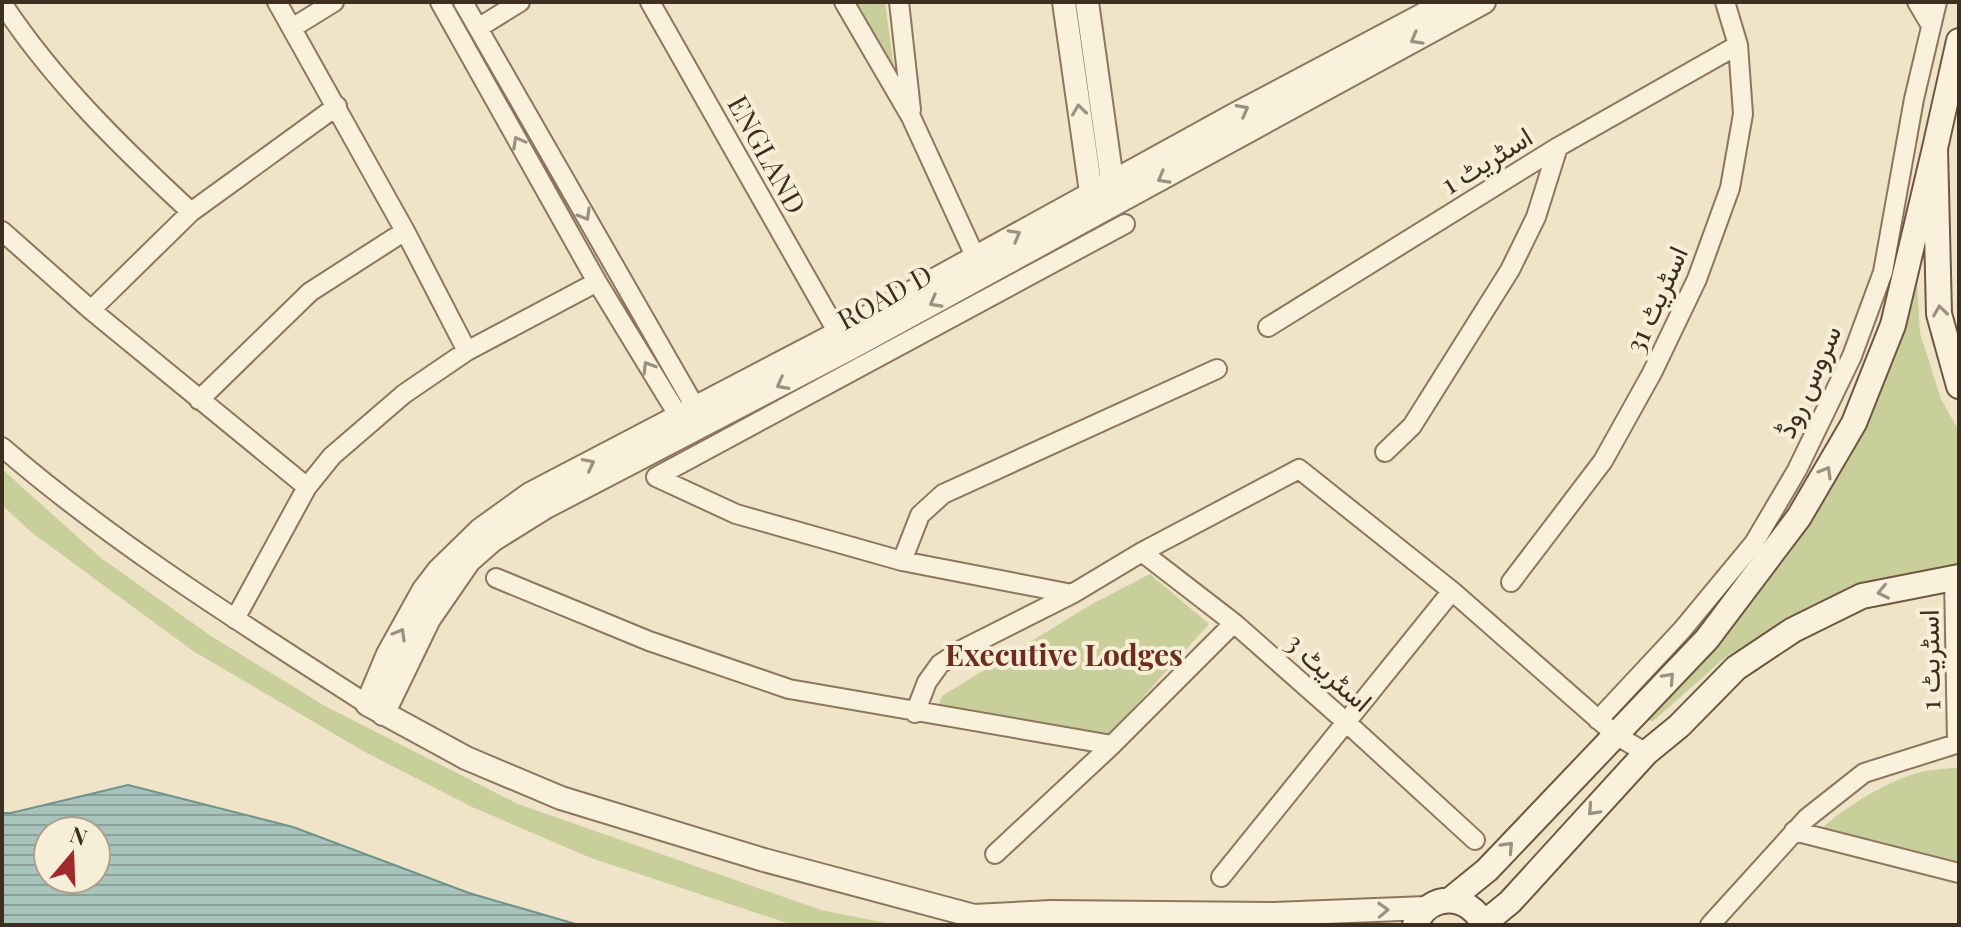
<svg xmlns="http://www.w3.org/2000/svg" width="1961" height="927" viewBox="0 0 1961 927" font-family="'Playfair Display',Vazirmatn,serif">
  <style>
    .green { fill: #c9cf9b }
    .water { fill: url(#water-rules); stroke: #6f938a; stroke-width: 2; fill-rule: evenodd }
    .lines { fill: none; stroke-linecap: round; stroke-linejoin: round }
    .minor-casing { stroke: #8d765c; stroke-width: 22 }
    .tertiary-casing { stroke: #8d765c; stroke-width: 26 }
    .secondary-casing { stroke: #6f573f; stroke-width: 28 }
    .minor { stroke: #faf1dc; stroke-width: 18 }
    .tertiary { stroke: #faf1dc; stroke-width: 22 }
    .secondary { stroke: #faf1dc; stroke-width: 24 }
    .oneway { stroke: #9c907e }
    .labels { text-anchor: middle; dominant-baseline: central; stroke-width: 8; stroke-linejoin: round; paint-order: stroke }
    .street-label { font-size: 28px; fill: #3d2e20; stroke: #f7eed8 }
    .neighbourhood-label { font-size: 30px; font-weight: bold; fill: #6b2e1e; stroke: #f7eed8 }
  </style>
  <defs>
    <pattern id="water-rules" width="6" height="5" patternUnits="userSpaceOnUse" patternTransform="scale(2)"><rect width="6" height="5" fill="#a9c4bc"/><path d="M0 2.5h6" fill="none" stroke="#8ba098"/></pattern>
  </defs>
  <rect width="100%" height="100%" fill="#f0e4c8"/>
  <!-- green -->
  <path class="green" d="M852,2H885L896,83Z
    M1917,279L1920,333L1941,399L1959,431V572L1927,575L1828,598L1727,656L1652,722L1643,714L1812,512Z
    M2,469L101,558L211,636L325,706L518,804L821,910L897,925H793L591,858L472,807L365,752L193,651L31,532L2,505Z
    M1150,574L1209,624L1107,737L936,711L942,696L1092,604Z
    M1959,767V868L1818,833C1838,810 1891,779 1921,772C1933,769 1947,769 1959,767Z"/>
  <!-- water -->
  <path class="water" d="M128,785L293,827L469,893L579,925H2V813H11ZM48,831H96V879H48Z"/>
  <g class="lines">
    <!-- minor casing -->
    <g class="minor-casing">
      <path id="minor" d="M277,2L405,231L467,351
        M440,2L597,282L686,428
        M463,2L702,419
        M650,2L838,333
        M844,2L911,117L975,256
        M899,2L911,110
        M1917,2L1930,24
        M2,3C54,82 122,148 191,212
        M292,28L334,2
        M478,28L520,2
        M2,231L91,310L307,487
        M91,310L191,212L337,106
        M1268,327L1558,147L1738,45
        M199,400L310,292L405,231
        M2,447C114,544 243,624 367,704
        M1385,452L1412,426L1510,270L1536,217L1558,147
        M656,477L1125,224
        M656,477L736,514L902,561L1072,594
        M1142,552L1234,623L1346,722L1475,840
        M902,561L920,515L943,494L1217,369
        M1954,576L1957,742
        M496,578L649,641L789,689L1112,745
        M1511,582L1603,461L1652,373L1697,279L1730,188L1743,114L1738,45L1725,2
        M235,619L307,487L332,456L404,394L467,351L597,282
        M915,713L927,682L940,664L963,649L1072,594L1142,552L1299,469L1452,591L1616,735L1646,753
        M1598,720L1682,630L1754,543L1797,470L1852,356L1883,272L1914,99L1937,2
        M1794,831L1959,873
        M995,854L1112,745L1234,623
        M1221,877L1452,591
        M1710,925L1807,818L1864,773L1959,743"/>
    </g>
    <!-- tertiary casing -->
    <g class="tertiary-casing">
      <path id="tertiary" d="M1064,2L1093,206
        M1087,2L1114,195
        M383,714L429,619L469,561L493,540L546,507L851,348L1484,2
        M974,916L764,860L561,798L466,758L367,704L388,654L423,591L439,570L480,530L530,494L838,333L1236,114L1447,2
        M1007,925L974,916L1051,912L1274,914L1426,908"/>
    </g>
    <!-- secondary casing -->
    <g class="secondary-casing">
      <path id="secondary" d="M1959,41L1935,148L1939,314L1959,386
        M1450,900L1487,870L1707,639L1799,517L1854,423L1893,325L1935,148
        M1483,924L1510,902L1646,753L1679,726L1736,668L1793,630L1862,596L1959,577
        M1415,925C1429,892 1469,893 1484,925"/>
    </g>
    <!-- minor -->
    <use href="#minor" class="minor"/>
    <!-- tertiary -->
    <use href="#tertiary" class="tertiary"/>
    <!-- secondary -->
    <use href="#secondary" class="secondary"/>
  </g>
  <!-- one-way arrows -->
  <defs><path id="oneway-chevron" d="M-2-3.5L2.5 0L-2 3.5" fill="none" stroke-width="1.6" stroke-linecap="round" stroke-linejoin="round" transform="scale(2)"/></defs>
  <g class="oneway">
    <use href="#oneway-chevron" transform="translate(1416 39) rotate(151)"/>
    <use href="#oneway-chevron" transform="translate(1079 110) rotate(-98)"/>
    <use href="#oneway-chevron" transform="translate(1243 110) rotate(-28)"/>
    <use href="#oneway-chevron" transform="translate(518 142) rotate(-119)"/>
    <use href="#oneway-chevron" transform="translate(1163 178) rotate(151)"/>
    <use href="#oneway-chevron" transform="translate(585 215) rotate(60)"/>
    <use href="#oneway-chevron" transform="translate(1015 235) rotate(-29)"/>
    <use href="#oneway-chevron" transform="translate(935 302) rotate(151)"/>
    <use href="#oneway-chevron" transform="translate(1940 311) rotate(-98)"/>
    <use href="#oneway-chevron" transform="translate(648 367) rotate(-121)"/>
    <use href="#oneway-chevron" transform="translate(782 384) rotate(152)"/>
    <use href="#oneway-chevron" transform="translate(589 464) rotate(-27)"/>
    <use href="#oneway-chevron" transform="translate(1826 472) rotate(-60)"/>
    <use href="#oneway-chevron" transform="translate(1883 592) rotate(168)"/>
    <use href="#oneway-chevron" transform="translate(400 634) rotate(-60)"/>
    <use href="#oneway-chevron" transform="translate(1669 678) rotate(-47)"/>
    <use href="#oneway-chevron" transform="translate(1593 810) rotate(133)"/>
    <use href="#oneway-chevron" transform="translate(1508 847) rotate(-47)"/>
    <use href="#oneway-chevron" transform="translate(1383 910) rotate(-2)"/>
  </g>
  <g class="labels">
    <!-- street labels -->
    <g class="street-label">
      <text transform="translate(768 154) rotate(61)">ENGLAND</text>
      <text transform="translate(1486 159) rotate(-32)">اسٹریٹ 1</text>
      <text transform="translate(884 296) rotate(-29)">ROAD D</text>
      <text transform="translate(1655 299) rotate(-66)">اسٹریٹ 31</text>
      <text transform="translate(1807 381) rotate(-66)">سروس روڈ</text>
      <text transform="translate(1928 660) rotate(-91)">اسٹریٹ 1</text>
      <text transform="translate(1330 671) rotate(41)">اسٹریٹ 3</text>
    </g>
    <!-- neighbourhood labels -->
    <g class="neighbourhood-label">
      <text x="1064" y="654">Executive Lodges</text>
    </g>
  </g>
  <!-- border -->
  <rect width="1961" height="927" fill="none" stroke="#3d2e20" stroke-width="8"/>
  <!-- north arrow -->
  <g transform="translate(72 855) rotate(19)"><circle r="38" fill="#f7eed8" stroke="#ada18e" stroke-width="2"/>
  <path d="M0-6L14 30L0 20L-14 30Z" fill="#9e2a2b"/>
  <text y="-12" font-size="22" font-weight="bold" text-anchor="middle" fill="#3d2e20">N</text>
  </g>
</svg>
